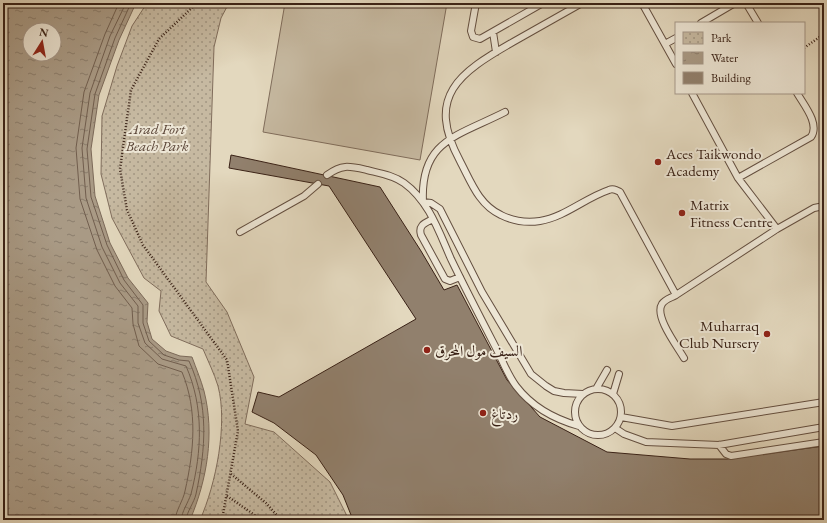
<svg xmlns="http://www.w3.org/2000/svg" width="827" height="523" viewBox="0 0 827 523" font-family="'EB Garamond',Amiri,serif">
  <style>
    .grass { fill: #c6b9a1; stroke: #806d5c }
    .park { fill: url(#park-dots); stroke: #806d5c }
    .water { fill: url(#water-ripples); stroke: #7c6a59; fill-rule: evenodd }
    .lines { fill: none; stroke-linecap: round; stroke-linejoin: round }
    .shore { stroke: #715e4e; stroke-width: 1 }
    .building { fill: #91806d; stroke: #392116 }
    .lane-casing { stroke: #644f40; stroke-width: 8 }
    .path { stroke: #392116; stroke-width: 2.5; stroke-dasharray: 1 2; stroke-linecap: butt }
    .lane { stroke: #ede6d5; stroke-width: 6 }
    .poi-dot { fill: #8f2418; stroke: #ede6d5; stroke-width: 1.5 }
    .labels { text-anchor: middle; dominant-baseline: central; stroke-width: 4; stroke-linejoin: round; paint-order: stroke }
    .park-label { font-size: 15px; font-style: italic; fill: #5c4739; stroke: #ede6d5 }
    .poi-label { font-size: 15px; fill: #392116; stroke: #ede6d5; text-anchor: start }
  </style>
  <defs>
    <pattern id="park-dots" width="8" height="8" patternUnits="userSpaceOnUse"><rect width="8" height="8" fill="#c6b9a1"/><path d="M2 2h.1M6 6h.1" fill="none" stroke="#a29682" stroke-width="1.8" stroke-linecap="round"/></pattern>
    <pattern id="water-ripples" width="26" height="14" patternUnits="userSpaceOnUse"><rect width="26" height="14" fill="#a99a85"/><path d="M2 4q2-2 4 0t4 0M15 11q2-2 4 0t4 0" fill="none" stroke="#8b7d6c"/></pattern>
  </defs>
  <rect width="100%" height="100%" fill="#e3d8be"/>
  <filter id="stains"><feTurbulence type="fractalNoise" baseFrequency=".005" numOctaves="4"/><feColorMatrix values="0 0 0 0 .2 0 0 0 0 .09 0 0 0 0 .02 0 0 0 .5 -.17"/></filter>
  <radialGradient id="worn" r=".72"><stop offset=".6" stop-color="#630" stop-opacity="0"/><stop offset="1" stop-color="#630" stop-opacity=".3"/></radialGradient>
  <!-- grass -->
  <path class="grass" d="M285,3H447L420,160L263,132Z"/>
  <!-- park -->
  <path class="park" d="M147,3H229L221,18L214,47L206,282L227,312L254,377L245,424L274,432L330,482L349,520H200C216,484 228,424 218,386C214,373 208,361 203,349L171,336L159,311L161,291L144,278L112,218L101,174L102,116L117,66L132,26Z"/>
  <!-- water -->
  <path class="water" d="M3,3H136L119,40L99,95L91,149L95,196L110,243L128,278L148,303L147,322L152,339L166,351L180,356L192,357C196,368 201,380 204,391C215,434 207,480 190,520H3ZM30,30H54V54H30Z"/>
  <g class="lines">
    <!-- shore -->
    <path class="shore" d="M119,3L105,34L84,92L76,148L80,199L97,250L115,286L132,308L133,324L139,346L158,364L182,372C198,411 194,451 185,491C183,501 176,510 175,520
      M126,3L110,36L90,93L82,148L86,198L102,247L120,283L138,306V323L145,343L162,359L186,366C204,407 202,451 191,494C188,503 182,511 181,520
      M131,3L115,38L95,94L87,149L91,197L107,245L124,280L143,305V323L149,341L164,355L179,360L189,361C209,405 206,448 196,494C194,503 187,511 186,520"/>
  </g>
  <!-- building -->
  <path class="building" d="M231,155L380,187L421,251L444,290L457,285L507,380L540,417L607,452L690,459H727L824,446V520H353L343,495L316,455L274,423L252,412L258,392L279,397L416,319L329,186L229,168Z"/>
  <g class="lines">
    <!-- lane casing -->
    <g class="lane-casing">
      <path id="lane" d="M476,3L471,31L473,37L480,39L543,3
        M582,3C559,16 536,29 513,42C459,73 425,96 460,161C471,182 479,205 501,215C513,221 527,223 540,221C565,217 585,198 609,190C613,188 616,190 620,192L676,295
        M642,3L676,64
        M746,3L758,23
        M820,3L824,6
        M701,23L735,3
        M493,32L496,52
        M665,44L676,38
        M692,93L738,178L777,229
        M327,175C342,164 349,166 367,170C379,173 393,175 404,183C429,201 439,232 451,259C465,288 480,317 495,346C502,359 507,374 516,386C532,407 554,419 579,426
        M738,178L811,137C820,124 804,105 797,93
        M423,202L431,203L440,209L482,292L531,374L546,386L554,391L564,393L583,394
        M423,202C420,140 458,136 505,112
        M433,219C425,223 418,225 421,235L445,279L450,281L460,277
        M240,232L304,196L318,184
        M684,358C677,346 654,316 662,304C665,299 671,298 676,295L777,229L814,208L824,206
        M575 412a23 23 0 1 1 46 0a23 23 0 1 1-46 0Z
        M596,389L607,370
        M613,394L619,374
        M621,417L672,426L824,402
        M615,428L624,434L646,442L719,445L824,427
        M719,445L726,454L731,456L824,442"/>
    </g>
    <!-- path -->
    <path class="path" d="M197,3L159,39L131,90L120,169L127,210L143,245L227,360L238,431L222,520
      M804,48L824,34
      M231,474L266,503L281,520
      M227,496L262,520"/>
    <!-- lane -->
    <use href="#lane" class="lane"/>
  </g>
  <!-- markers -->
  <g class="poi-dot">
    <circle cx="658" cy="162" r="4"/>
    <circle cx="682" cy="213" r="4"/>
    <circle cx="767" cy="334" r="4"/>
    <circle cx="427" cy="350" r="4"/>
    <circle cx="483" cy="413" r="4"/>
  </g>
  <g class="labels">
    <!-- park labels -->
    <g class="park-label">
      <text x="157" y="128">Arad Fort<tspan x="157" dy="17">Beach Park</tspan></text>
    </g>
    <!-- poi labels -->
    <g class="poi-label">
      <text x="666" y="153">Aces Taikwondo<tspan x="666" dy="17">Academy</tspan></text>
      <text x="690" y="204">Matrix<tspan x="690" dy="17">Fitness Centre</tspan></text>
      <text x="759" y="325" text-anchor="end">Muharraq<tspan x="759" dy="17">Club Nursery</tspan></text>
      <text x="435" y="350">السيف مول المحرق</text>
      <text x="491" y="413">ردتاغ</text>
    </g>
  </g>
  <!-- margin -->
  <rect width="827" height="523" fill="none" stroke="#e3d8be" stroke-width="16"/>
  <rect x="4" y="4" width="819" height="515" fill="none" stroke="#392116" stroke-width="2"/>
  <rect x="8" y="8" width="811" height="507" fill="none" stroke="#392116"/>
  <!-- legend -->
  <rect x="675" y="22" width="130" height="72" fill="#ede6d5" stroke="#a59789"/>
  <rect x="683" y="32" width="20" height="12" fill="url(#park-dots)" stroke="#a59789"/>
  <text x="711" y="42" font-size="12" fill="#392116">Park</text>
  <rect x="683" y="52" width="20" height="12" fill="url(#water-ripples)" stroke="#a59789"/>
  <text x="711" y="62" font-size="12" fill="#392116">Water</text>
  <rect x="683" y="72" width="20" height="12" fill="#91806d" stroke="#a59789"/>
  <text x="711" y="82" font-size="12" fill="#392116">Building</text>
  <!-- north arrow -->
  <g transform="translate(42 42) rotate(11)"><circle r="19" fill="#ede6d5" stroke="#a59789"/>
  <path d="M0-3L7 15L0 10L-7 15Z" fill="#8f2418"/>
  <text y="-6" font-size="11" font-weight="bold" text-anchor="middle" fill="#392116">N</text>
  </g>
  <rect width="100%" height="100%" filter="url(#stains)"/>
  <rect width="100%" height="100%" fill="url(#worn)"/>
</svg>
